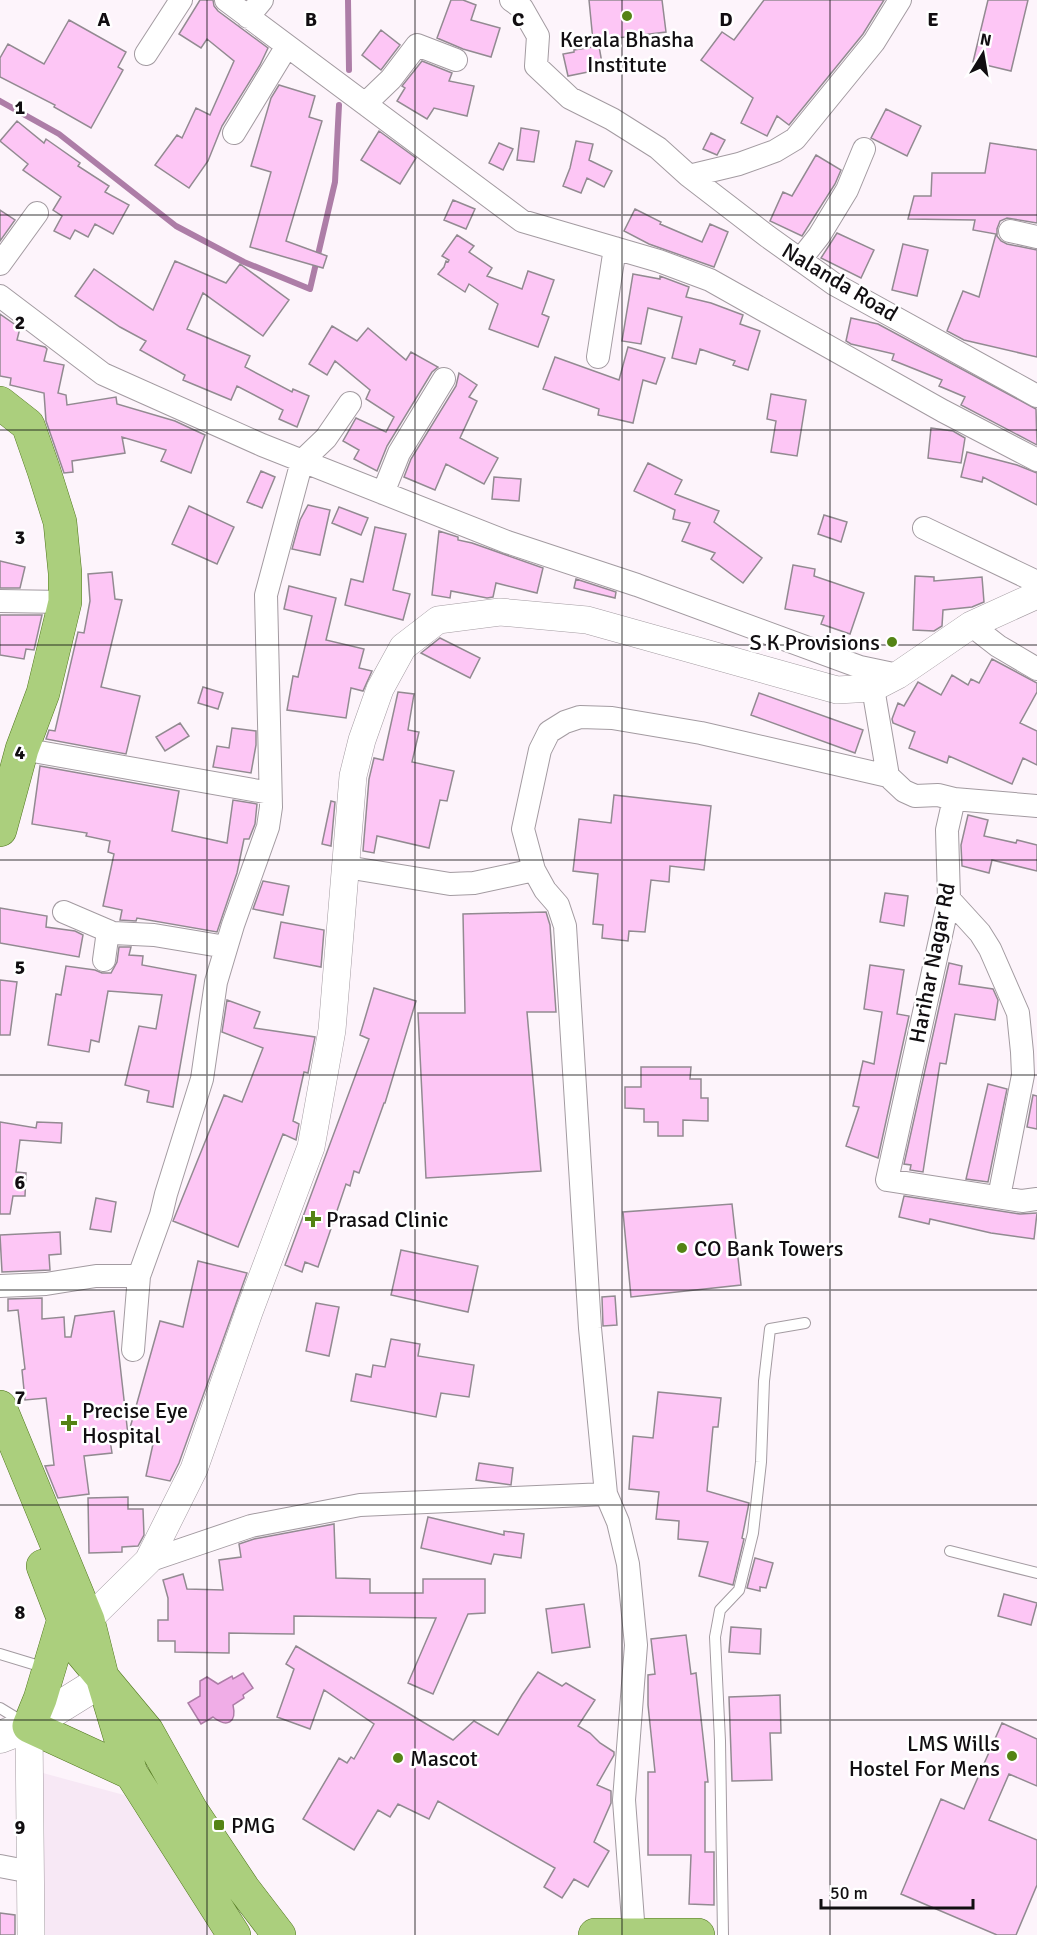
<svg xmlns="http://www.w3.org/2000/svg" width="1037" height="1935" viewBox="0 0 1037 1935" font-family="Signika,sans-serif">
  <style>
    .built { fill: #f7e8f5 }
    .water { fill: #f0ade7; stroke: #ad7da7; stroke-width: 1.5 }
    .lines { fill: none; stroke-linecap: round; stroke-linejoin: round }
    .stream { stroke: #ad7da7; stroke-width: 6 }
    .building { fill: #fdc6f5; stroke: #928a91; stroke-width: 1.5 }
    .service-casing { stroke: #a39ba1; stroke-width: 12 }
    .minor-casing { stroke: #a39ba1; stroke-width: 24 }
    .tertiary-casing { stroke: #a39ba1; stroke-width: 28 }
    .secondary-casing { stroke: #a39ba1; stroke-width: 33 }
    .primary-casing { stroke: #51771f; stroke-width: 34 }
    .service { stroke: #fff; stroke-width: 10 }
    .minor { stroke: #fff; stroke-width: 22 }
    .tertiary { stroke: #fff; stroke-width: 27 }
    .secondary { stroke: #fff; stroke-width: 32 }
    .primary { stroke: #abcf7d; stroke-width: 33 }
    .grid { fill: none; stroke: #110e11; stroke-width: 1.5; stroke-opacity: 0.55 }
    .poi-dot { fill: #548314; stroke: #fff; stroke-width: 2 }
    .labels { text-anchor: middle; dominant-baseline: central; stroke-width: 5; stroke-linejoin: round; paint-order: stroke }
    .poi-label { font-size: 22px; fill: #110e11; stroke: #fff; text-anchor: start }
    .street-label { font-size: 22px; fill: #110e11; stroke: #fff }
    .grid-label { font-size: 20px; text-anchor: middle; font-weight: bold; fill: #110e11; stroke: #fff; stroke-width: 5; stroke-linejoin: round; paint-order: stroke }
  </style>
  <rect width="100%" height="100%" fill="#fdf4fb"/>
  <!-- built -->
  <path class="built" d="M43,1773L124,1795L216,1935H40Z"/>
  <!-- water -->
  <path class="water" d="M243,1673L253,1688L243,1695L244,1698L233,1705C237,1723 227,1728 213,1717L201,1724L188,1703L200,1696V1681L207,1677L218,1684L232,1676L233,1679Z"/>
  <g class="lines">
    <!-- stream -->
    <path class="stream" d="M348,0L349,70
      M0,101L59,134L176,226L244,262L310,289L335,182L339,105"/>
  </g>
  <!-- building -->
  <path class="building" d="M200,0H213L214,6L218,11L268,48L260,65L222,126L208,161L189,188L155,165L177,135L182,138L196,108L210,115L234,61L207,39L201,48L179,34Z
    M451,0H463L476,5L471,20L500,28L491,57L463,49L437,38Z
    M589,0H662L666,32L593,41Z
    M764,0H884L863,34L789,125L777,116L767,136L741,123L753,98L701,60L722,32L734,40Z
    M988,0H1028L1011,71L973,62Z
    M69,20L126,52L118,67L123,70L91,128L54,107L55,105L0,77V58L8,44L44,64Z
    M381,30L400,45L381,70L362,55Z
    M599,46L603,69L568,76L563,54L574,52V50Z
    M422,61L452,73L449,81L474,86L467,116L434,108L427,119L397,101L405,88L402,86Z
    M279,85L315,96L309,117L322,121L286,241L327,256L323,268L250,247L271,172L251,166L271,98Z
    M886,109L921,126L907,156L871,138Z
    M17,121L44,143L46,139L80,163L78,166L109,186L105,192L129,205L113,234L95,224L88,237L75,230L70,239L54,231L62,216L53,210L61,197L23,170L28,164L0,141Z
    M521,128L539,131L534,162L517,160Z
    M379,131L416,158L400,184L361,160Z
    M711,133L725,140L717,155L703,149Z
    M576,141L593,144L589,160L612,171L604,187L587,178L581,193L563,186L570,168Z
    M499,143L513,149L503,170L489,163Z
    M990,143L1037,150V223L1007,218L1000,221L997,229V236L1001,241L1007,244L1037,250V357L964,340L947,331L963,291L979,297L996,234L973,230L975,220L908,219L914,196H931L932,173H985Z
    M816,155L841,170L835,184L802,236L770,221L783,192L792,196Z
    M453,200L475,209L466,229L444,220Z
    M635,209L661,222L660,224L702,242L710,224L728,232L714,267L649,244L624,231Z
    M0,210L15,220L0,241Z
    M837,233L874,250L861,278L821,258Z
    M457,235L474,246L469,252L492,268L487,276L522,289L528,271L554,280L542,314L549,317L538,347L489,329L498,304L469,284L465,292L438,274L444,267L446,261L448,262L449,260L442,256Z
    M903,244L928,250L917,296L892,290Z
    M175,261L226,283L240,264L289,300L263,336L203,293L187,329L250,356L245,367L292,392L293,389L309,396L297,427L279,419L283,410L237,386L231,400L183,380L185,375L140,350L146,341L120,327L75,296L94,269L153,310Z
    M633,274L660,279V276L689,287L686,297L711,303L743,315L740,324L760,331L748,370L733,365L735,361L700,349L696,364L672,358L682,317L648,308L641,344L622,341Z
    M0,314L20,328L17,340L45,347L47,349L44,361L64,365L58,393L66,395L67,405L116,397L117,404L175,421L205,435L191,473L161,461L166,450L122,437L125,453L72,461L73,472L64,473L46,421L44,393L10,385L11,378L0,376Z
    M851,318L878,324L1036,409L1037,445L961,405L965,397L939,386L942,380L892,360L894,354L851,344L846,341Z
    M332,326L357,341L368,328L406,360L411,352L438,367L432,372L387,446L377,471L354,459L359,450L343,441L356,418L386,432L394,417L366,399L370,390L335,361L327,375L309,364Z
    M628,347L665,358L656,384L643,380L633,423L598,415L599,409L543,389L555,357L619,380Z
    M459,373L477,385L469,397L477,401L460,438L498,458L484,484L446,464L435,490L404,477L411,459L456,386Z
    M771,394L806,400L797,456L771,452L776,421L767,419Z
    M931,428L953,431L965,438L961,463L928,458Z
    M967,452L1017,465L1037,473V505L983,477L982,482L961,477Z
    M648,463L682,480L675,494L719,511L714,522L762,558L743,583L711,559L715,553L682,541L690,523L673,519L675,510L634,491Z
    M261,471L275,477L262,508L247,502Z
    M494,477L521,479L519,501L492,499Z
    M308,505L330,510L320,555L292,549L300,520Z
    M189,506L234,527L217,564L172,544Z
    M339,507L368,518L361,535L332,523Z
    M824,515L847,522L841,542L818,534Z
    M375,527L406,534L393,590L410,594L403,620L345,605L351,579L363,582Z
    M439,531L458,537V540L472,543L543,568L537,593L496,583L493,597L487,598L451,591L450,598L432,595Z
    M0,561L25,567L20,588H0Z
    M793,565L815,569L814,576L864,593L850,634L821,624L824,616L785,609Z
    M112,572L115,599L122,600L101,687L140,696L126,754L46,739L49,730L55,731L78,632L84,633L90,601L88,574Z
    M915,576L934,577V581L982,577L984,602L972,607L943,610L942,626L934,631L913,630Z
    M576,579L616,592L615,598L574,588Z
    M289,586L336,598L326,640L364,649L359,668L372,671L363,691L351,688L346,718L287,710L293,676L298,677L312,616L284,609Z
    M0,615H42L34,650L26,649L24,659L0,655Z
    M440,638L480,658L470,678L421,653Z
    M992,659L1037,683V692L1020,723L1037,731V765L1023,758L1012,784L949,756L947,763L909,748L915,732L893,723L892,719L898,703L904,706L918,682L941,695L952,675L968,685L971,679L979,683Z
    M203,687L223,693L218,709L198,703Z
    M398,692L414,694L408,730L419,732L412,762L454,771L447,801L440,800L429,848L377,836L374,853L363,851L369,779L374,758L383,760Z
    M759,693L863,730L855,753L751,715Z
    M180,723L189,736L165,751L156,737Z
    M232,728L256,731V745L251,773L213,767L217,746L229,748Z
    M40,766L179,791L172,831L227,843L233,800L257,804L255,824L249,839H244L237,873L217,932L137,918L136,921L120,920L122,910L103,906L114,854L108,852L110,841L86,836L87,833L32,824Z
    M614,795L711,806L704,870L670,866L669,882L651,880L645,932L629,931L628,941L602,938L603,925L593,924L598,874L573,871L579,819L611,823Z
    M331,801L335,802L331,846L322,844Z
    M968,815L988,820L984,836L1016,843L1017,840L1037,845V871L992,860L989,873L962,866L961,845Z
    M263,881L289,886L283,915L253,909Z
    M885,893L908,896L904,926L880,922Z
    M0,908L47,916L46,927L75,931L83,935L79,957L0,943Z
    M546,912L550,925L556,1012H527L541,1171L426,1178L418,1013H465L463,914Z
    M281,922L324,930L321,967L274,958Z
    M119,947H131L129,955L143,956L142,965L196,975L173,1107L147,1102L149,1091L125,1085L139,1026L156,1029L162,995L108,991L99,1042L91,1040L89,1052L48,1045L56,994L61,995L66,966L95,970L102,973H111L117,962Z
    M949,963L962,966L959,984L993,989L998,1000L995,1020L955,1014L946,1064L940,1063L923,1172L910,1170L911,1165L904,1164Z
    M870,965L904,970L897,1014L909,1016L878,1158L846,1146L859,1107L853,1106L863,1061L874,1064L882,1012L864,1009Z
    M0,980L17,982L10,1035H0Z
    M374,988L416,1001L385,1103H384L359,1173L354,1171L350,1186L346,1184L318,1267L305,1262L302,1272L285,1265L369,1039L360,1035Z
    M227,1000L260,1012L254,1028L315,1037L308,1073L304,1072L293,1121L299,1124L296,1140L283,1134L238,1247L173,1221L224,1095L242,1102L263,1048L222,1032Z
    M641,1067H691L690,1079H701V1098H708V1121L683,1120V1136H658V1122H644V1109L625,1108V1087H641Z
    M988,1084L1007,1089L988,1182L966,1179Z
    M1033,1095L1037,1096V1129L1027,1127Z
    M0,1122L36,1128L37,1122L62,1123L61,1143L20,1140L16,1172L26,1173L25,1196H13L10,1214H0Z
    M904,1196L1020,1214L1037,1213L1034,1239L991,1233L930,1219L929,1224L899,1217Z
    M96,1198L116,1202L111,1232L90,1229Z
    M732,1204L741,1285L631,1297L623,1212Z
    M60,1232L61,1254L49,1255L50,1270L2,1272L0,1235Z
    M401,1250L478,1266L468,1312L391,1295Z
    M198,1261L247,1273L179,1463L170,1481L146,1476L155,1435L110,1440L112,1453L84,1456L89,1494L58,1498L45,1466L54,1465L46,1398L25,1400L22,1370L25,1369L18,1310L8,1311V1299L42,1298V1319L64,1317L65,1337H71L75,1316L114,1311L128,1435L160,1321L183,1327Z
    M615,1296L617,1325L603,1326L602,1297Z
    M316,1303L339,1307L329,1356L306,1351Z
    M391,1339L420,1344L418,1356L474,1365L469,1397L441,1393L436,1417L351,1401L356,1374L371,1377L373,1365L385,1367Z
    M658,1392L721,1398L718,1427H713L707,1491L749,1503L742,1538L744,1539L733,1585L699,1576L708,1542L678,1539L679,1521L656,1519L659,1492L629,1489L633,1436L653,1438Z
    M479,1463L513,1468L511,1485L476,1480Z
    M128,1497V1509H143L144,1535L138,1546L122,1547V1552L89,1553L88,1498Z
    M428,1517L504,1535V1531L524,1534L521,1558L494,1554L491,1564L421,1548Z
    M334,1524L336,1578L370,1579V1593H423V1579H485V1613L468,1614L433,1694L408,1683L436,1618L294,1616V1634L229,1633V1653L175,1652V1641H158V1620H168V1598L163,1580L183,1574L187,1589L223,1590L219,1560L241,1557L239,1544L254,1539Z
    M755,1558L773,1563L766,1588L760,1587V1591L747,1588Z
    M1004,1594L1037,1603L1031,1625L998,1616Z
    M584,1604L590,1647L552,1653L546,1609Z
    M731,1627L761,1629L760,1654L729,1652Z
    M686,1635L691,1674L696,1673L708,1782H705V1852H714V1905L689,1904L691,1855H648V1772H655L648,1705V1675L655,1674L651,1639Z
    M296,1646L453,1740L474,1721L498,1735L522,1695L538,1672L562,1686L566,1683L595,1700L578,1726L590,1733L600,1743L614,1752V1755L597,1785L611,1791V1803L594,1842L609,1851L588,1887L574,1879L562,1898L544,1887L555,1868L438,1801L429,1819L398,1804L390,1817L378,1810L354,1850L303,1819L339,1758L347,1763L351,1757L354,1759L374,1724L324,1690L310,1729L277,1717L294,1669L286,1664Z
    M780,1695L781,1733H770L772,1780L732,1781L729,1697Z
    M1002,1723L1037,1739V1786L1009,1774L989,1820L1037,1840V1885L1016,1935H997L901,1894L941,1799L964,1809Z
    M0,1913L15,1915V1935H0Z"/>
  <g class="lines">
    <!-- service casing -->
    <g class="service-casing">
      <path id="service" d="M950,1551L1037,1573
        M0,1654L46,1668
        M0,1708L23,1722
        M723,1935L720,1741L715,1637L720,1610L739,1590L753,1533L761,1462L764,1381L770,1329L805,1323"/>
    </g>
    <!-- minor casing -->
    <g class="minor-casing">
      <path id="minor" d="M226,0L522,221L659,261L710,280L943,411L1037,460
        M511,0L522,8L538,36L536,66L570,98L612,119L658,148L689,176L767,236L834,284L1037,396
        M248,17L262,0
        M146,54L181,0
        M365,104L391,79L417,45L456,60
        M234,133L287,46
        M689,176L739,164L775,151L795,139L874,42L900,0
        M1010,231L1037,237
        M800,260L819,236L847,190L864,149
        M0,264L37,213
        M0,296L103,374L262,445L507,542L637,585L860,667L898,675
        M598,357L615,248
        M383,493L399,453L444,379
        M924,528L1037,582
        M0,601L65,602
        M971,625L998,646L1037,669
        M873,688L888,776L904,791L915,796L938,795L954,799L947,830L949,899L887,1180L1022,1201L1037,1199
        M22,749L270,793
        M954,799L1037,806
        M346,867L450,884L474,883L534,870L523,829L540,750L549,732L565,722L580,717L612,718L701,733L888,776
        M534,870L545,890L558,905L565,926L590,1328L606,1494L618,1522L628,1564L636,1645L624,1800L634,1934
        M949,899L980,933L990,949L1018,1013L1022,1052L1023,1075L999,1197
        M64,912L113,933L154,935L226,947
        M104,960L108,931
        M0,1286L46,1284L96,1276H139L161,1215L166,1194L202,1079L216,982L233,925L268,827L271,807L266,595L302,461L326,438L350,403
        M133,1350L139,1276
        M148,1561L251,1526L360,1505L606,1494
        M0,1866L31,1872"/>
    </g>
    <!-- tertiary casing -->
    <g class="tertiary-casing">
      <path id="tertiary" d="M70,1626L88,1620L148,1561L194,1469L249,1312L311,1147L332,1030L353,776L362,740L380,689L403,647L438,620L500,612L587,620L837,690L873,688L898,675L971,625L1037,595
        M29,1726L31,1935"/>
    </g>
    <!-- secondary casing -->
    <g class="secondary-casing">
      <path id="secondary" d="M0,1737L29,1726L103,1680"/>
    </g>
    <!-- primary casing -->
    <g class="primary-casing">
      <path id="primary" d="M0,403L28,425L44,471L60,522L65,573V602L43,693L22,749L0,830
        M0,1407L88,1620L103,1680L131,1773L234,1935
        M43,1566L72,1641L147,1731L191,1810L243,1888L279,1935
        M63,1622L40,1699L29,1726L131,1773
        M595,1935H698"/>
    </g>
    <!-- service -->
    <use href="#service" class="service"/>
    <!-- minor -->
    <use href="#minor" class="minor"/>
    <!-- tertiary -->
    <use href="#tertiary" class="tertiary"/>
    <!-- secondary -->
    <use href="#secondary" class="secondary"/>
    <!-- primary -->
    <use href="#primary" class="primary"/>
  </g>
  <!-- grid -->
  <path class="grid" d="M207,0V1935M415,0V1935M622,0V1935M830,0V1935M0,215H1037M0,430H1037M0,645H1037M0,860H1037M0,1075H1037M0,1290H1037M0,1505H1037M0,1720H1037"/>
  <!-- markers -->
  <g class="poi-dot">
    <circle cx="627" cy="16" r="6"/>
    <circle cx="892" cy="642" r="6"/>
    <path d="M310 1210h6v6h6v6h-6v6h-6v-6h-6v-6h6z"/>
    <circle cx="682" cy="1248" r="6"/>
    <path d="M66 1414h6v6h6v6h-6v6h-6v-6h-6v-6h6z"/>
    <circle cx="1012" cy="1756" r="6"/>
    <circle cx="398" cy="1758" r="6"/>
    <rect x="213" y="1819" width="12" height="12" rx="3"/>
  </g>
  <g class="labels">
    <!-- poi labels -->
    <g class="poi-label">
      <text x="627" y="39" text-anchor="middle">Kerala Bhasha<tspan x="627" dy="25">Institute</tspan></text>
      <text x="880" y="642" text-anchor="end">S K Provisions</text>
      <text x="326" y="1219">Prasad Clinic</text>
      <text x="694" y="1248">CO Bank Towers</text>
      <text x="82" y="1410">Precise Eye<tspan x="82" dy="25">Hospital</tspan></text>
      <text x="1000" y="1743" text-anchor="end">LMS Wills<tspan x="1000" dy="25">Hostel For Mens</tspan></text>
      <text x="410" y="1758">Mascot</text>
      <text x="231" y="1825">PMG</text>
    </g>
    <!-- street labels -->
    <g class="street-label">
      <text transform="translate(840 282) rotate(31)">Nalanda Road</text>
      <text transform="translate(932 963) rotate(-79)">Harihar Nagar Rd</text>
    </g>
  </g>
  <g class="grid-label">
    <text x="104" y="26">A</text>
    <text x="311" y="26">B</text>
    <text x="518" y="26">C</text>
    <text x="726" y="26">D</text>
    <text x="933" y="26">E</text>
    <text x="20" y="114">1</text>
    <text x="20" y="329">2</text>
    <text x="20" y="544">3</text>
    <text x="20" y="759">4</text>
    <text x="20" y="974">5</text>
    <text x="20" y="1189">6</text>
    <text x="20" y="1404">7</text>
    <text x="20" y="1619">8</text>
    <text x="20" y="1834">9</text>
  </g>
  <!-- north arrow -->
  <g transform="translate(983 54) rotate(11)" stroke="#ffffff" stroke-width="4.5" paint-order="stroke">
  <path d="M0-4.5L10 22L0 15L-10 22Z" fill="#110e11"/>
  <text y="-9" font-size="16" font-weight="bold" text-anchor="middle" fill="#110e11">N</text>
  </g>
  <!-- scale -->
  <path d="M821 1899v9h152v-9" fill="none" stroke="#110e11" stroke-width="3"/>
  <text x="830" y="1899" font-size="18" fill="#110e11" stroke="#ffffff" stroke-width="4.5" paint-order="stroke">50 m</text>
</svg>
